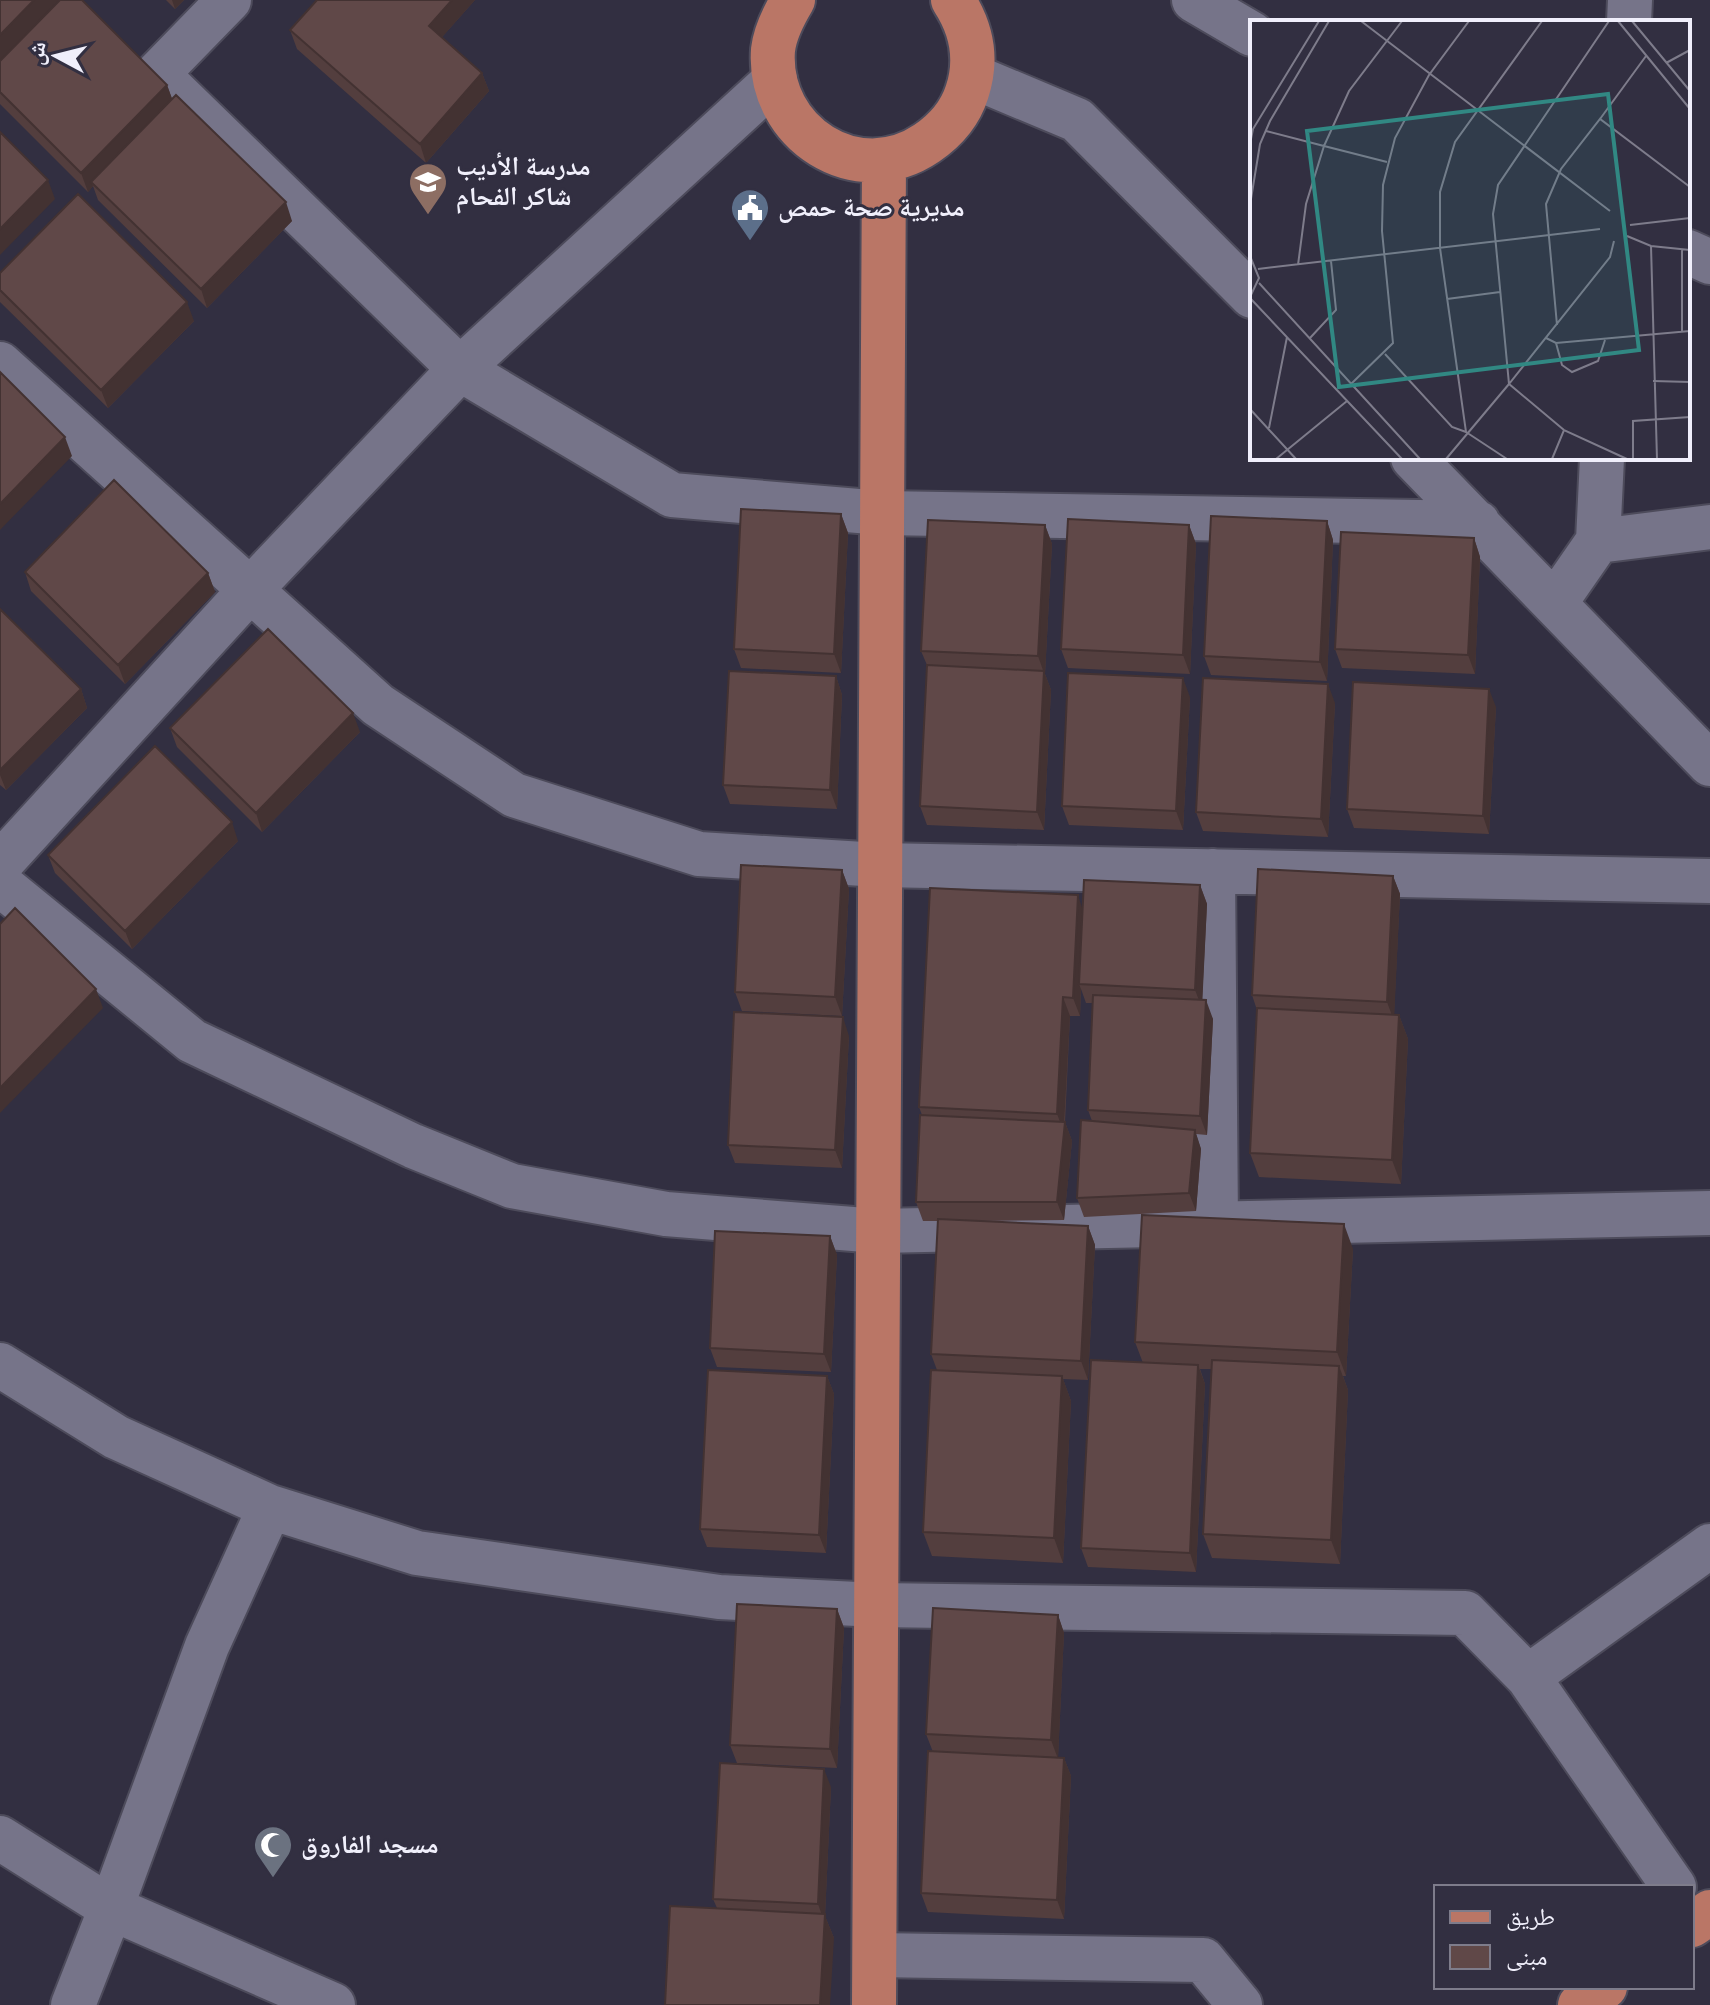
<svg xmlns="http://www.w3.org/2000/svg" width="1710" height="2005" viewBox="0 0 1710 2005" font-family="Spectral,'Noto Naskh Arabic',serif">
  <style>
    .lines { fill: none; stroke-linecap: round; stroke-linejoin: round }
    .minor-casing { stroke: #4d4b5b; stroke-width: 48 }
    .major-casing { stroke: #4d4b5b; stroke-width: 48 }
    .minor { stroke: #767489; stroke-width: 44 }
    .major { stroke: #ba7666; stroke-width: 44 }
    .wall { fill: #533e3e }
    .shaded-wall { fill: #433232 }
    .building { fill: #604848; stroke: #433232; stroke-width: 2 }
    .labels { text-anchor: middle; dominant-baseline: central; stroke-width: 6; stroke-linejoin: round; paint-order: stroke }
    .poi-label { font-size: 26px; font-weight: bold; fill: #f0effb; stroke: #322f41; text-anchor: start }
    .inset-road { fill: none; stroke: #7e7c8b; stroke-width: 2 }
    .view { fill: #318883; fill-opacity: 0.15; stroke: #318883; stroke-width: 4 }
    .inset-edge { fill: none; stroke: #f0effb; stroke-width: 4 }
  </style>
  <rect width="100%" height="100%" fill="#322f41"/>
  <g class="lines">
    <!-- minor casing -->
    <g class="minor-casing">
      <path id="minor" d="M229,0L157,74L460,369L672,495L882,513L1478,523
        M1194,0L1252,34
        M1629,22L1630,0
        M972,76L1077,120L1252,296
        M1688,252L1710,262
        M0,364L378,705L514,795L699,854L880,865L1710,881
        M1413,458L1710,764
        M1598,541L1710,527
        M1555,603L1598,541L1602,458
        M0,864L250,590L460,369L775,80
        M1213,871L1216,1223
        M0,884L192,1041L413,1146L512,1186L666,1214L878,1231L1710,1213
        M0,1365L116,1437L270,1507L417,1553L719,1597L877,1605L1465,1613L1528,1677L1674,1887
        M270,1507L207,1646L111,1908L333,2005
        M1528,1677L1710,1546
        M0,1838L111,1908L73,2005
        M875,1955L1203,1960L1240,2005"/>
    </g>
    <!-- major casing -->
    <g class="major-casing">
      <path id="major" d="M793,0C784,15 775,32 773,50C767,133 857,191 927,143C946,130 960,114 967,92C978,59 972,29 953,0
        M1692,1925L1710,1912
        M874,2005L884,161
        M1580,2005L1605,1987"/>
    </g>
    <!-- minor -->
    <use href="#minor" class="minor"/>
    <!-- major -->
    <use href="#major" class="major"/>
  </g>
  <!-- wall -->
  <path class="wall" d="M166,0H184L175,9Z
    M475,0L442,37L482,73L489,91L426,163L297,49L290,30Z
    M0,61L167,85L172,99L292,221L207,308L98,200L93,186L88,192L0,104Z
    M0,273L194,321L108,408L0,302Z
    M841,514L848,533L841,673L741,668L734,649Z
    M1327,521L1333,540L1327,681L1211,675L1204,656Z
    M1045,525L1052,544L1045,674L1051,690L1044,830L927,825L920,806L927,665L921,651Z
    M1189,525L1196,544L1190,674L1068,668L1061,649Z
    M1474,538L1480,557L1475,674L1342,668L1335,649Z
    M25,572L208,573L215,592L125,684L31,591Z
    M0,609L81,689L87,708L6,790L0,785Z
    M836,676L842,695L837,809L730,804L723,785Z
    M1190,697L1183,830L1069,825L1062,806Z
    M1335,703L1328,837L1203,831L1196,812Z
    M1496,707L1489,834L1354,828L1347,809Z
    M170,728L360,732L262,832L177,747Z
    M238,841L132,949L55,873L48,855Z
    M842,870L849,889L842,1016L742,1011L735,992Z
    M1393,876L1400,894L1394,1014L1399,1015L1408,1039L1401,1184L1259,1177L1250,1153L1257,1010L1252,995Z
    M1200,885L1207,904L1202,1000L1213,1019L1207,1135L1196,1134L1201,1149L1196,1211L1084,1217L1077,1198L1092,1121L1088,1110L1093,1003H1086L1081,989L1080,1016H1070L1065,1122L1072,1141L1064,1220L978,1221L1088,1226L1095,1245L1088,1380L1063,1379L1071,1401L1063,1563L932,1556L923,1532L937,1370L931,1354L938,1221H923L916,1202L922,1115L919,1107L1083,909Z
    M849,1036L842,1168L735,1163L728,1145Z
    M830,1236L837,1255L831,1372L717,1367L710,1348Z
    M1353,1249L1346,1376H1343L1348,1390L1340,1564L1212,1558L1203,1534L1212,1369H1200L1205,1384L1196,1572L1088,1567L1081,1548L1143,1363L1135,1342Z
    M827,1376L834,1394L826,1553L707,1547L700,1529Z
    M837,1609L844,1628L837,1768L737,1763L730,1745Z
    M1058,1615L1064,1633L1058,1757L1064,1758L1071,1776L1064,1919L928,1912L921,1893L933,1752L926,1734Z
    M831,1787L825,1916L834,1938L717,1908L713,1899Z"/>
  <!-- shaded-wall -->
  <path class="shaded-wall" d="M34,0H59L0,61V35Z
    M172,0H184L175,9Z
    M452,0H475L436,44L429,26Z
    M482,73L489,91L426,163L420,144Z
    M167,85L174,104L91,182L93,186L88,192L81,173Z
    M48,180L55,199L0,255V229Z
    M286,202L292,221L207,308L201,289Z
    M187,302L194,321L108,408L101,390Z
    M65,437L72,456L0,530V504Z
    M841,514L848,533L841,673L834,654Z
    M1327,521L1333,540L1327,681L1320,662Z
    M1045,525L1052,544L1045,674L1051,690L1044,830L1037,812L1044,673L1038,656Z
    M1189,525L1196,544L1190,674L1183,655Z
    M1474,538L1480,557L1475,674L1468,655Z
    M208,573L215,592L125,684L118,665Z
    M836,676L842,695L837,809L830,790Z
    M1183,678L1190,697L1183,830L1176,811Z
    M1328,684L1335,703L1328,837L1321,819Z
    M81,689L87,708L6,790L0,775V770Z
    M1489,689L1496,707L1489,834L1483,816Z
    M353,713L360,732L262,832L256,813Z
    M232,822L238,841L132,949L125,931Z
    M842,870L849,889L842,1016L835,997Z
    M1393,876L1400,894L1394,1021L1387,1002Z
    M1200,885L1207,904L1202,1008L1195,990Z
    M1078,895L1084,914L1079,984L1081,989L1080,1016L1073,998Z
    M96,989L103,1008L0,1113V1088Z
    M1063,997L1070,1016L1064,1124L1065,1122L1072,1141L1064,1220L1057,1202L1064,1132L1057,1114Z
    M1206,1000L1213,1019L1207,1135L1200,1116Z
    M1399,1015L1408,1039L1401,1184L1392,1160Z
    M843,1017L849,1036L842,1168L835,1150Z
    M1195,1130L1201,1149L1196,1211L1189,1193Z
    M1344,1224L1353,1249L1346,1376L1337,1352Z
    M1088,1226L1095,1245L1088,1380L1081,1361Z
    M830,1236L837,1255L831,1372L824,1354Z
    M1198,1365L1205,1384L1196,1572L1190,1553Z
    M1339,1366L1348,1390L1340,1564L1331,1540Z
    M827,1376L834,1394L826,1553L819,1535Z
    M1062,1376L1071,1401L1063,1563L1054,1538Z
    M837,1609L844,1628L837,1768L830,1749Z
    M1058,1615L1064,1633L1058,1759L1051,1740Z
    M1064,1758L1071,1776L1064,1919L1057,1900Z
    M824,1769L831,1787L825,1916L834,1938L830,2005H820L824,1921L818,1904Z"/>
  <!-- building -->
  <path class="building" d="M0,0H34L0,35Z
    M60,0H82L167,85L81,173L0,92V61Z
    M317,0H452L429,26L482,73L420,144L290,30Z
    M176,95L286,202L201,289L91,182Z
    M0,132L48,180L0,229Z
    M78,194L187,302L101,390L0,290V273Z
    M0,372L65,437L0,504Z
    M114,480L208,573L118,665L25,572Z
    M741,509L841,514L834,654L734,649Z
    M1211,516L1327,521L1320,662L1204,656Z
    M1068,519L1189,525L1183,655L1061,649Z
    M928,520L1045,525L1038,656L921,651Z
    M1341,532L1474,538L1468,655L1335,649Z
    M0,609L81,689L0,770Z
    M268,629L353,713L256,813L170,728Z
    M927,665L1044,671L1037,812L920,806Z
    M729,671L836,676L830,790L723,785Z
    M1068,673L1183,678L1176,811L1062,806Z
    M1203,678L1328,684L1321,819L1196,812Z
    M1353,682L1489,689L1483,816L1347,809Z
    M155,746L232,822L125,931L48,855Z
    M741,865L842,870L835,997L735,992Z
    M1258,869L1393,876L1387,1002L1252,995Z
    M1084,880L1200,885L1195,990L1079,984Z
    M930,888L1078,895L1073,998L1063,997L1057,1114L919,1107Z
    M15,908L96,989L0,1088V924Z
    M1093,995L1206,1000L1200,1116L1088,1110Z
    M1257,1008L1399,1015L1392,1160L1250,1153Z
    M734,1012L843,1017L835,1150L728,1145Z
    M920,1115L1065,1122L1057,1202H916Z
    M1081,1120L1195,1130L1189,1193L1077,1198Z
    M1142,1215L1344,1224L1337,1352L1135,1342Z
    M938,1219L1088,1226L1081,1361L931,1354Z
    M715,1231L830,1236L824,1354L710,1348Z
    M1091,1360L1198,1365L1190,1553L1081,1548Z
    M1212,1360L1339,1366L1331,1540L1203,1534Z
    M708,1370L827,1376L819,1535L700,1529Z
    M931,1370L1062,1376L1054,1538L923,1532Z
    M737,1604L837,1609L830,1749L730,1745Z
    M933,1608L1058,1615L1051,1740L926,1734Z
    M928,1751L1064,1758L1057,1900L921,1893Z
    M720,1763L824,1769L818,1904L713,1899Z
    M670,1906L825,1914L820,2005H665Z"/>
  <!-- icons -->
  <defs>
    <g id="school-pin" transform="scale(2)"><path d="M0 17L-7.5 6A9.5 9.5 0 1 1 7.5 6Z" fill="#8d6e63" stroke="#322f41"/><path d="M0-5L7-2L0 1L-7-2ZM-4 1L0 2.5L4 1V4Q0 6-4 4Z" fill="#fff"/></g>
    <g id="civic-pin" transform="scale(2)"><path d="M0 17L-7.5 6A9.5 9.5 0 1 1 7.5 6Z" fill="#5c6f8a" stroke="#322f41"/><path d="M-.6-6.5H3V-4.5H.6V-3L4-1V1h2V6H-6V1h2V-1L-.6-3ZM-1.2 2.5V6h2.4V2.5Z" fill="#fff"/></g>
    <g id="mosque-pin" transform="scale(2)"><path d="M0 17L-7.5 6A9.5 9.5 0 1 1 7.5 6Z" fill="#6b7280" stroke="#322f41"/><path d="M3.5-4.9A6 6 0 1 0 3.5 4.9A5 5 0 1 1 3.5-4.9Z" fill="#fff"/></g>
  </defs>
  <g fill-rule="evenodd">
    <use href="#school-pin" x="428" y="182"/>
    <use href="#civic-pin" x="750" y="208"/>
    <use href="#mosque-pin" x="273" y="1845"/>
  </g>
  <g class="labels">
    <!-- poi labels -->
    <g class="poi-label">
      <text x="456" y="167">مدرسة الأديب<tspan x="456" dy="30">شاكر الفحام</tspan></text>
      <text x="778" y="208">مديرية صحة حمص</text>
      <text x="301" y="1845">مسجد الفاروق</text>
    </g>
  </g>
  <!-- overview -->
  <g transform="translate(1250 20)">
    <rect width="440" height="440" fill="#322f41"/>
    <path class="inset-road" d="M111,1L360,191M359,1L248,165L243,194L259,364L360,237L364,221M368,1L440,89M382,1L440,71M416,43L440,30M350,99L396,36M16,111L74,126L99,71L152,1M0,124L3,109L69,1M0,185L10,124L20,101L79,1M380,205L440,198M377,216L401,226L440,230M401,226L407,439M432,230V311M0,236L9,258L0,277M48,245L56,184L74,126L137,142M8,249L350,209M9,263L170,439M0,278L152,439M197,279L250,272M307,305L296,184L311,149L350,99L440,167M60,318L86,290L81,241M296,318L306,323L440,311M306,323L312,345L322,352L348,341L355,320M135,334L202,407L216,412M403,361L440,362M101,364L143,323L132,211L133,165L145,118L179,55L219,1M0,389L46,439M19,408L37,317M26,439L97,381M196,439L259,364L314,410M257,439L216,412L190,228V172L205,122L292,1M302,439L314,410L377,439M383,439V401L440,397"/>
    <path class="view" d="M358,74L389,330L89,367L57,111Z"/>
    <rect width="440" height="440" class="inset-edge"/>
  </g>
  <!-- legend -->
  <rect x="1434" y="1885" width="260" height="104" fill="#322f41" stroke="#7e7c8b" stroke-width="2"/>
  <rect x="1450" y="1911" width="40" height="12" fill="#ba7666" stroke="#7e7c8b" stroke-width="2"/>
  <text x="1506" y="1925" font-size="24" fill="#f0effb">طريق</text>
  <rect x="1450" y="1945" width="40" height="24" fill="#604848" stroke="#7e7c8b" stroke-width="2"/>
  <text x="1506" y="1965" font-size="24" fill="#f0effb">مبنى</text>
  <!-- north arrow -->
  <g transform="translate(56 56) rotate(277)" stroke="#322f41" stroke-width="6" paint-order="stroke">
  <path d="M0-6L14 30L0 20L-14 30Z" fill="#f0effb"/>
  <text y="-12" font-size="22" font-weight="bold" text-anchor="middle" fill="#f0effb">ش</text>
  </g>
</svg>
